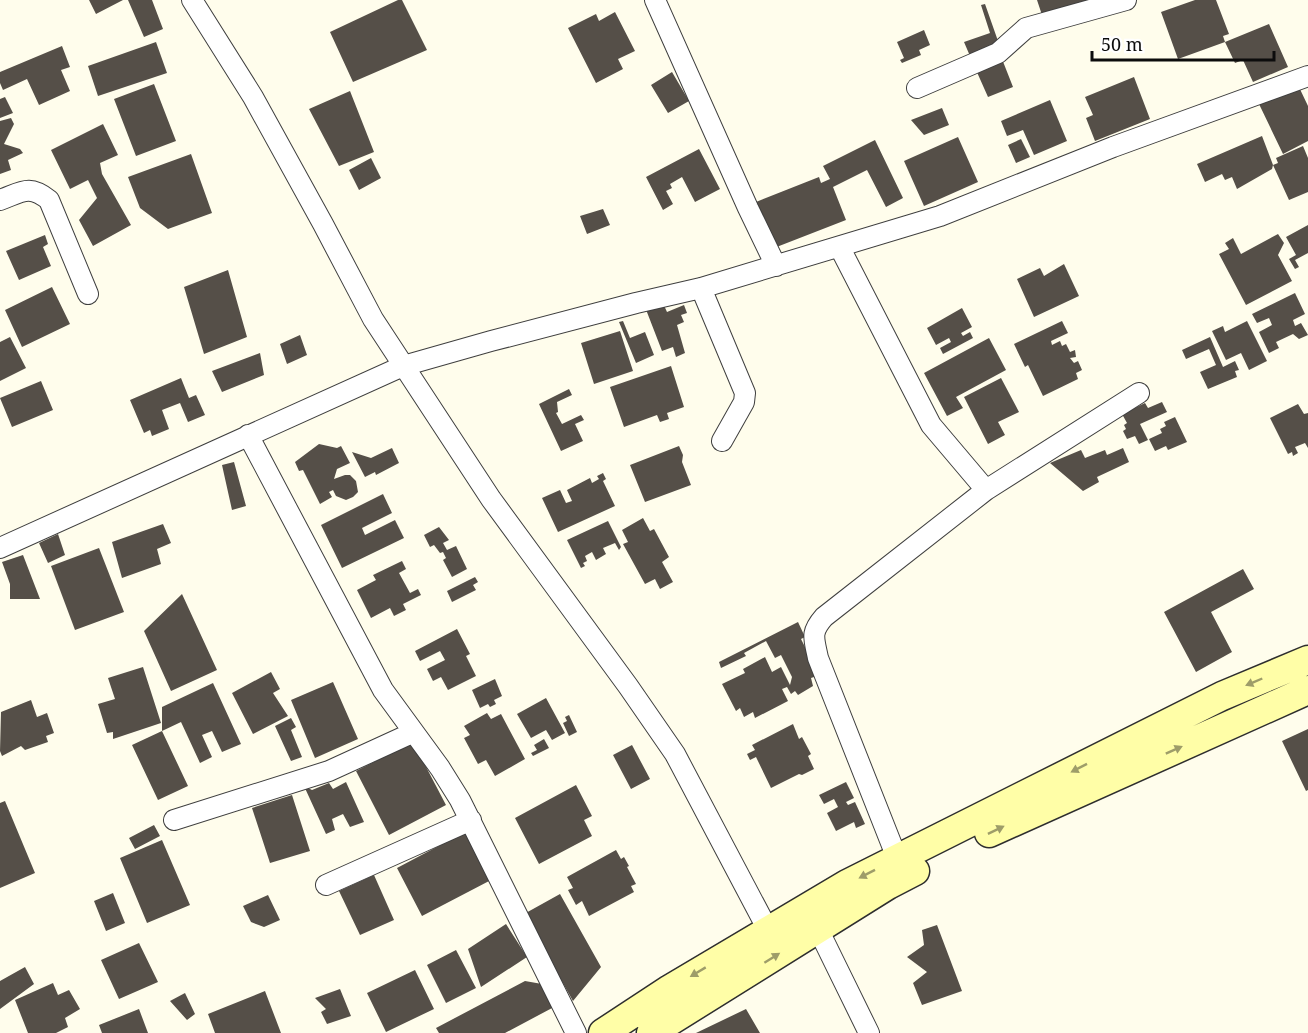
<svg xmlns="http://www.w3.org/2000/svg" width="1308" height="1033" viewBox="0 0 1308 1033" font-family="'Noto Serif',serif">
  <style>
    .building { fill: #554f48 }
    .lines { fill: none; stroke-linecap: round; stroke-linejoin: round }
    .street-casing { stroke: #3f3f3f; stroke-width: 22 }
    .secondary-casing { stroke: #2e2e2e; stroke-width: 31 }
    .street { stroke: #fff; stroke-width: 20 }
    .secondary { stroke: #fffea7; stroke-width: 28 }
    .oneway { fill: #9e9d69 }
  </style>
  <rect width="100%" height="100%" fill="#fffdec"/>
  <!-- building -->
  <path class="building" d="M89,0H123L96,14Z
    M128,0H152L163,29L144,37Z
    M398,0H402L427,50L353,82L330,32Z
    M1037,0H1090L1043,18Z
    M1195,0H1216L1229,34L1223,36L1225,42L1178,59L1161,12Z
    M985,4L998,41L995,48L970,56L964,42L990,33L981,5Z
    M615,12L635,51L618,59L623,69L596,83L568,28L596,14L599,21Z
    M1269,24L1288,67L1253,82L1243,60L1235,63L1225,42Z
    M924,30L930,45L919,50L921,55L902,63L900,60L904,58L897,42Z
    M156,42L167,73L98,96L88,66Z
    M62,46L70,67L61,70L70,91L39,105L27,79L3,90L0,83V72Z
    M1002,59L1013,87L988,97L976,70Z
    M672,72L689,101L668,113L651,85Z
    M1134,77L1150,119L1095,141L1086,118L1093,115L1085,97Z
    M154,84L176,141L136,156L114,99Z
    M1298,85L1308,106V141L1283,154L1259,104Z
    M350,91L374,152L339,166L309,109Z
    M5,97L13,113L0,118V99Z
    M1050,100L1067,141L1034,155L1023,130L1007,136L1001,121Z
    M942,108L949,125L924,135L911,120Z
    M11,118L14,124L4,144L20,149L23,153L8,160L11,170L0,174V121Z
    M103,124L118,155L100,163L102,174L131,225L93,246L79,220L97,198L88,180L70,189L51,150Z
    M1262,136L1273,165L1272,169L1237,189L1232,177L1225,180L1222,174L1205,182L1197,164Z
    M958,137L978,182L924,206L904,161Z
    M1021,139L1030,157L1016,163L1008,145Z
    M875,140L903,198L886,207L867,170L833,187L846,220L774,248L756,202L819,177L821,183L830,179L823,166Z
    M1303,146L1308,158V192L1289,200L1273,165L1278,163L1276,158Z
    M699,149L720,189L695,202L682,177L670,184L672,188L666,191L673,204L663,210L646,177Z
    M191,154L212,213L168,229L140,208L128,177Z
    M371,158L381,178L359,190L349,170Z
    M603,209L610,225L587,234L580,216Z
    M1308,225V253L1295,260L1299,267L1295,269L1289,259L1296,255L1286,237Z
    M1278,234L1284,243L1278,255L1292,281L1246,305L1219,254L1229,249L1225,243L1233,238L1241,254Z
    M45,235L48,244L43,247L51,266L19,280L6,251Z
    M1064,264L1079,296L1034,317L1017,279L1040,268L1044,276Z
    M228,270L247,337L204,354L184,287Z
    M52,287L70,324L22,347L5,310Z
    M1295,293L1305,314L1293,320L1295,326L1301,323L1308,335L1299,339L1293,334L1276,342L1279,348L1269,353L1259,332L1272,325L1269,318L1257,323L1252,314Z
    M662,301L667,312L684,305L687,313L681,315L684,322L677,325L685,353L676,357L673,347L662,351L645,307Z
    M962,308L972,327L961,333L963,336L970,332L973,338L943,354L940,348L951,342L949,338L936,345L927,328Z
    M623,321L630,338L645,332L654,355L636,363L619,322Z
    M1062,321L1068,333L1051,341L1052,345L1060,341L1062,346L1066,344L1070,352L1075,350L1076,357L1070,358L1074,363L1078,361L1082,370L1076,373L1078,379L1043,396L1028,365L1025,367L1014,344Z
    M1247,321L1267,361L1249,370L1241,353L1226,360L1212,331L1223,326L1225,332Z
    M620,331L633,371L594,384L581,343Z
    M300,335L307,355L287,364L280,344Z
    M10,337L26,368L0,381V342Z
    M1210,337L1223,367L1235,361L1239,370L1235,371L1237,377L1208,389L1200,372L1216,365L1209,349L1186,359L1182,350Z
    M989,338L1006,370L956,397L963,408L947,416L924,373Z
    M260,353L264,375L222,392L212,371Z
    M671,366L684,407L667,413L669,419L660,422L657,415L624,427L610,387Z
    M181,378L189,398L196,395L205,415L188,422L180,403L162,410L169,429L152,436L150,430L144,433L130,400Z
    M1001,378L1019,412L998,422L1005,435L988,444L964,397Z
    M41,381L53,410L12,427L0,398Z
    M569,389L572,395L557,402L558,412L556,413L562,424L581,415L584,420L575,424L583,441L561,451L539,404Z
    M1162,402L1167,412L1140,424L1148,440L1139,444L1135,436L1127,439L1123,431L1126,429L1124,425L1127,423L1122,414L1145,403L1148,408Z
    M1298,404L1304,414L1308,413V448L1305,443L1295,447L1298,453L1293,456L1292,452L1288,454L1270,418Z
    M1175,417L1187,442L1168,450L1166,446L1155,451L1149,439L1162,433L1160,429L1166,426L1164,422Z
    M319,444L337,448L341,446L350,463L337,469L334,479L345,475H350L356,481L358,492L353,497L346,500L336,496L333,490L329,492L332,497L320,504L303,470L299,471L295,462Z
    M679,446L683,455L682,462L691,485L645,502L630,465Z
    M392,448L399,463L376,475L375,472L365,477L352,452L371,458Z
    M1123,448L1129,462L1097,477L1099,482L1083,491L1050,463L1081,450L1085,458L1105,450L1107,455Z
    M234,462L246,506L232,510L222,465Z
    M603,473L606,479L603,481L615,506L558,532L542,498L560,490L566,503L572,501L567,490L590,478L592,483L599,479L597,476Z
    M383,494L392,513L362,528L365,535L395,520L404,538L342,568L321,525Z
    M643,518L650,531L654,529L669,557L662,562L673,582L660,589L655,579L645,584L623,544L628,542L622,530Z
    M608,521L621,547L619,550L615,543L603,548L606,554L596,560L592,552L585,556L587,561L583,563L585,566L581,568L567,540Z
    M163,524L171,543L157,549L161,564L122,578L112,542Z
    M439,527L449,540L443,543L447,550L456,546L467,569L452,577L443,560L446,558L443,552L440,553L434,545L430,547L424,535Z
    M58,534L65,555L48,563L39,543Z
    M99,548L124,612L75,630L51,566Z
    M23,555L40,599H10V584L2,562Z
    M402,561L406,569L399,573L410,593L418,589L421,595L403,604L406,610L394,616L390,608L371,618L357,590L376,580L373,575Z
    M1243,569L1254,589L1211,612L1232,652L1196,672L1164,612Z
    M475,577L478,582L473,585L476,590L452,602L447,591Z
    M182,594L217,670L171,691L144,631Z
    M798,622L805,637L801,639L811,659L808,660L814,673V677L811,678L813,686L798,695L795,691L791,694L787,687L782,689L788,701L755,718L753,712L744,717L740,708L736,711L722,684L745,673L743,669L765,657L772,672L781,667L790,685L792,677L781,655L775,658L766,641L744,653L746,656L721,668L719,662Z
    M457,629L470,654L466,656L476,676L448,690L441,677L433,681L427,669L445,660L440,651L420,661L415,651Z
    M143,667L161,723L113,739V732L107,733L98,704L115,699L108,678Z
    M271,672L280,689L273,693L288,716L253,734L232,693Z
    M495,679L502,696L494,700L496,704L490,707L488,704L480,708L472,690Z
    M333,682L358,739L315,758L291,700Z
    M213,683L241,744L222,752L212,731L202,735L212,757L200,763L181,722L162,731V707Z
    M546,698L565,733L552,740L546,730L531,738L517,714Z
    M31,700L37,717L47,713L54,733L46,736L48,742L25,750L21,746L2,756L0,751L1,712Z
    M487,713L491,719L501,714L525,759L495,776L486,760L478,764L464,738L470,735L464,726Z
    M569,715L577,732L569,736L563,723L567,721L565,717Z
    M291,718L296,727L291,730L302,757L291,761L275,726Z
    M793,724L799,739L802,737L811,754L808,756L814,769L802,775L799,774L771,788L756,757L750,760L747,754L755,750L752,745Z
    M1308,729V790L1306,791L1282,741Z
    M162,731L188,786L158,800L132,745Z
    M544,739L549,748L533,756L531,753L537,750L534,745Z
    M413,742L446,805L389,835L356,771Z
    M632,745L650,779L631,789L613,755Z
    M346,782L364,822L350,827L343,814L332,819L335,830L326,834L304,786L312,790L329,783L333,789Z
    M846,782L854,798L846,802L848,805L855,802L865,824L856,828L854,822L836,831L827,813L838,807L834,799L824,804L819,795Z
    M576,785L592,816L584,820L592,836L539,864L515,818Z
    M292,795L310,851L270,863L252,808Z
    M5,801L35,873L0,888V803Z
    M154,825L160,836L135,849L129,838Z
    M465,832L491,880L422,916L397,868Z
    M162,840L190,905L147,923L120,858Z
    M616,850L621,859L624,857L629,866L627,867L636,884L631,886L634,892L589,916L582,901L576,905L568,890L573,888L567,877Z
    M374,875L394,920L360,935L339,891Z
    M113,893L125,923L106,931L94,901Z
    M560,894L601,967L573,1001L524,914Z
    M268,895L280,920L264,927L251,922L243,906Z
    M506,924L527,957L481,987L468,949Z
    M937,925L962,991L922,1005L913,983L927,972L907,957L924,945L922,930Z
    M139,943L158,982L119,999L101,960Z
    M456,950L476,988L446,1003L427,965Z
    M25,967L34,984L0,1009V981Z
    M415,970L434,1009L386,1032L367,993Z
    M525,981L542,984L554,1007L505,1033H439L436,1028Z
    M53,983L58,995L69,990L80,1009L65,1018L68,1027L56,1033H28L15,1000Z
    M340,989L351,1016L327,1024L321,1012L326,1009L315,998Z
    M265,991L281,1033H215L208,1014Z
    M185,993L195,1014L187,1020L170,1001Z
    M139,1009L148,1033H102L99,1025Z
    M746,1009L760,1033H696Z"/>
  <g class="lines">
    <!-- street casing -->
    <g class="street-casing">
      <path id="street" d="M192,0L253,97L323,224L373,319L491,499L628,686L675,754L768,930
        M655,0L748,208L776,266
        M917,88L998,53L1026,28L1126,0
        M0,200C22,192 29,184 49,200L88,294
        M840,248L931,425L986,490
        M701,288L745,393L744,402L722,441
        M248,435L383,690L440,768L460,800L576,1033
        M0,548L403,366L491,341L636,303L701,288L940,216L1113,147L1308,76
        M174,820L329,771L412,733
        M897,858L818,658C814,638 810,633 824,617L986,490L1139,393
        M326,885L471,820
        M818,929L869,1033"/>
    </g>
    <!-- secondary casing -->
    <g class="secondary-casing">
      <path id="secondary" d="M989,833L1308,690
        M603,1033L670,989L847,884L1222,696L1308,660
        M651,1033L888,885L915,871"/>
    </g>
    <!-- street -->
    <use href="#street" class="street"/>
    <!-- secondary -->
    <use href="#secondary" class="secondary"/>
  </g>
  <!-- one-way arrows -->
  <defs><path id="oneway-solid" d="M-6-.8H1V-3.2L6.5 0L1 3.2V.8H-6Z" transform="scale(1.5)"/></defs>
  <g class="oneway">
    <use href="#oneway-solid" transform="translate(1254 682) rotate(157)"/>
    <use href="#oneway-solid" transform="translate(1174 750) rotate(-24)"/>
    <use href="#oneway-solid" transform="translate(1079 768) rotate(153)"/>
    <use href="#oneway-solid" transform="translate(996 830) rotate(-26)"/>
    <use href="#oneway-solid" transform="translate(867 874) rotate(153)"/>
    <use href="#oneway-solid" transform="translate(772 958) rotate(-32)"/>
    <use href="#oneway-solid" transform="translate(698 972) rotate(149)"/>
  </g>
  <!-- scale -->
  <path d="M1092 51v9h182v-9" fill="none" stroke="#0c0c0c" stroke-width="3"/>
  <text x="1101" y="51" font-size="18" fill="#0c0c0c" stroke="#ffffff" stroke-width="4.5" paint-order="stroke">50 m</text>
</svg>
